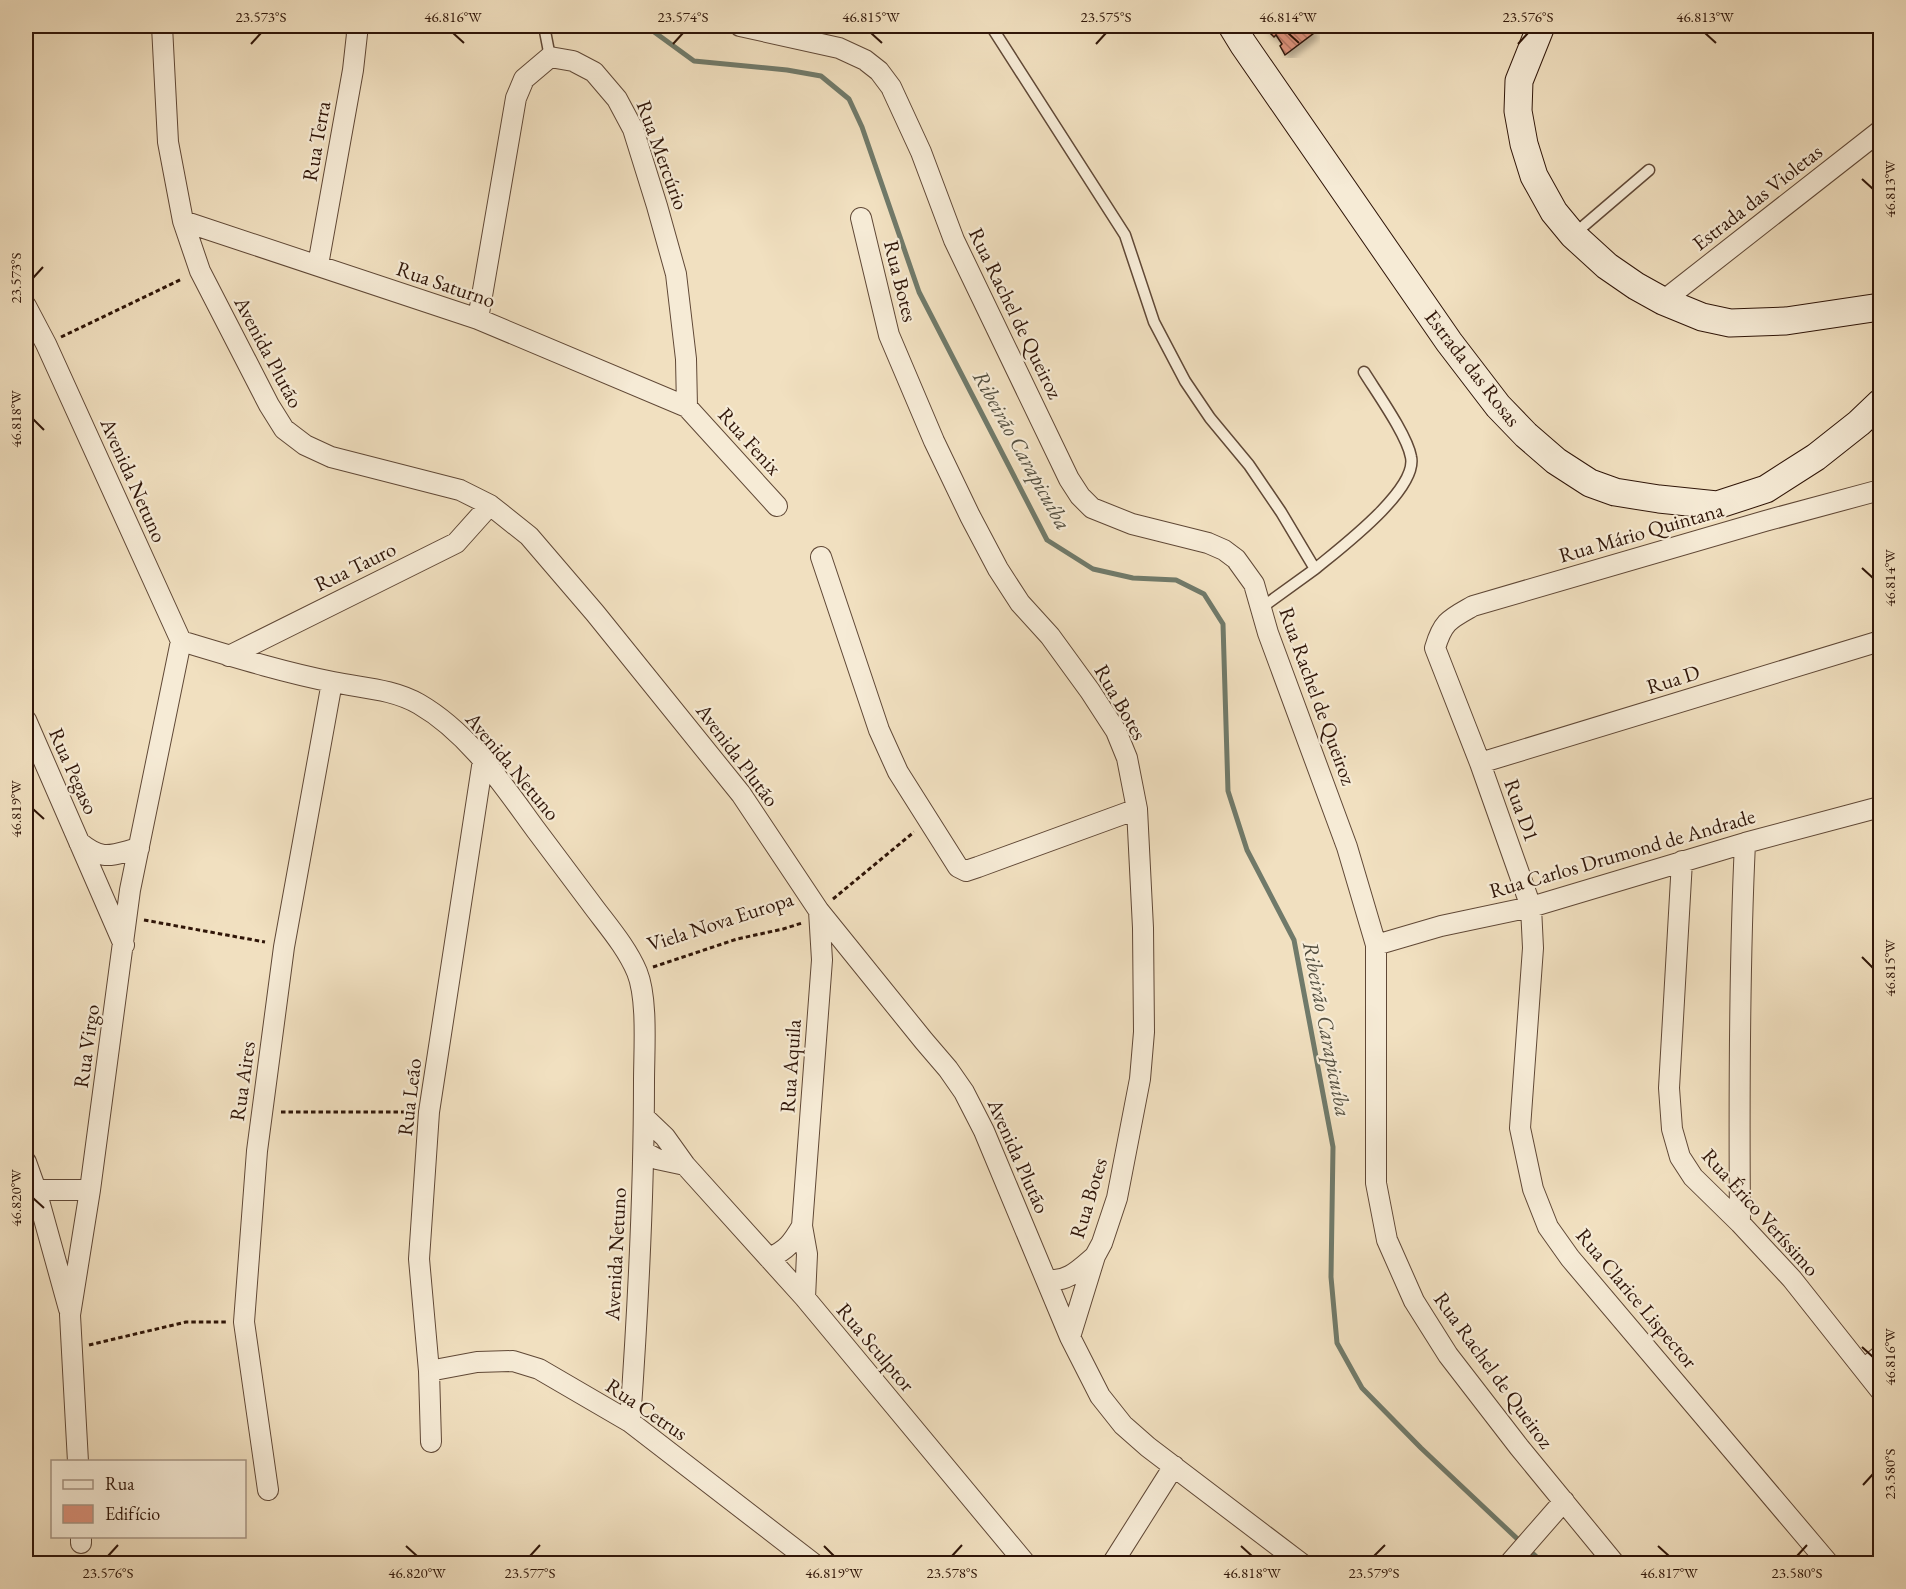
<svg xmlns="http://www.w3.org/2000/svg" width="1906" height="1589" viewBox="0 0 1906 1589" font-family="'EB Garamond',serif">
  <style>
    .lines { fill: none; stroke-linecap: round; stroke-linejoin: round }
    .stream { stroke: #707a6a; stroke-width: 5 }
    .building { fill: url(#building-back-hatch); stroke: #2f1508; stroke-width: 1.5; filter: url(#shadow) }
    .service-casing { stroke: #604836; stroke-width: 13 }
    .minor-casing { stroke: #604836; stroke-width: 22 }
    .secondary-casing { stroke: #2f1508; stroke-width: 29 }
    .path { stroke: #2f1508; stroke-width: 3; stroke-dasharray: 4.5 3; stroke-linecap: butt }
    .service { stroke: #f6ebd6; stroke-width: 10 }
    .minor { stroke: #f6ebd6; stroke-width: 20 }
    .secondary { stroke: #f6ebd6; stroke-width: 27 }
    .ticks { fill: none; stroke: #2f1508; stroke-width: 2 }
    .labels { text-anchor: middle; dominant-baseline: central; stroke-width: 4.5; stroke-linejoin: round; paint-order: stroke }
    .street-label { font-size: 21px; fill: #2f1508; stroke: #f6ebd6 }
    .water-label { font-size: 22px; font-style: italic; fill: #555041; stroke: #f6ebd6 }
    .neatline { fill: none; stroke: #2f1508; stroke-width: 2 }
    .ticks-label { font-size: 15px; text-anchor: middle; fill: #2f1508 }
  </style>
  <defs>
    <pattern id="building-back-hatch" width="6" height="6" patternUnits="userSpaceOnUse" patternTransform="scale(1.5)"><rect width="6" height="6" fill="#da917a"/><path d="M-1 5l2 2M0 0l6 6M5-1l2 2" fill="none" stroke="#b17562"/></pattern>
    <filter id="shadow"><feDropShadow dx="4.5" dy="4.5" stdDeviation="3" flood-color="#0004"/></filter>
  </defs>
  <rect width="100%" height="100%" fill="#f1e0c0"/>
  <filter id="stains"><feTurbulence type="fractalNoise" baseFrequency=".00333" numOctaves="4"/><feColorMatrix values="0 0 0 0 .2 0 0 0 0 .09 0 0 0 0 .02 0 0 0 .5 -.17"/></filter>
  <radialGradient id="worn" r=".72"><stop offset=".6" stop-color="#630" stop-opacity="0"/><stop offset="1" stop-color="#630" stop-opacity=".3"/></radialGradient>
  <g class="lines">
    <!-- stream -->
    <path class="stream" d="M646,26L694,61L787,70L821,76L849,99L862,127L919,292L1047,540L1093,569L1133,578L1176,580L1204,594L1223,624L1228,791L1247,850L1294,940L1333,1147L1331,1277L1337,1343L1362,1388L1421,1448L1544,1564"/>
  </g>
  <!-- building -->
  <path class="building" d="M1263,26H1309L1314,33L1285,55L1280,46L1282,44L1276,35L1274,37Z"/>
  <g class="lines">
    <!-- service casing -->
    <g class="service-casing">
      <path id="service" d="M544,26L550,57
        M991,26L1125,235L1154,322L1185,381L1210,418L1249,465L1281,512L1315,569L1261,608
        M1573,235L1649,170
        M1315,569C1339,549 1418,490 1411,457C1407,435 1377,393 1364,372"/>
    </g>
    <!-- minor casing -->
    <g class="minor-casing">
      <path id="minor" d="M162,26L168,142L183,221L200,271L269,405L284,429L305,445L331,457L460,490L490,505L529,536L595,613L741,794L819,911L924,1041L948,1069L964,1092L984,1131L1070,1337L1100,1396L1123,1425L1148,1447L1302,1564
        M740,26L839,48L865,60L879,71L891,87L921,152L954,240L1069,479L1080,496L1092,508L1132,524L1208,543L1224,550L1236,559L1254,584L1268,633L1347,847L1376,945V1183L1387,1240L1414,1301L1448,1355L1519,1447L1615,1564
        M861,218L889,335L934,441L970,516L998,569L1020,603L1050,636L1090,691L1116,731L1127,758L1137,809L1143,928L1144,1032L1140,1079L1117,1198L1102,1243L1095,1256L1070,1337
        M183,221L478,319L687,407L777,506
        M318,265L353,70L357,34L355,26
        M1663,301L1880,131
        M26,306L46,344L181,641C231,656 282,672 333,682C362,688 393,689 419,704C469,733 503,785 536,830C554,854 572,878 590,902C606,924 626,946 637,972C648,999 644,1051 644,1081C644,1195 638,1309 630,1422
        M478,319L516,98L524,79L550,57L573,61L594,72L617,99L633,129L657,206L676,274L686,359L687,407
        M821,557L879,730L898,772L958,867L966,871L978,867L1137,809
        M229,656L456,543L490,505
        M26,720L124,945
        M1480,763L1880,641
        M79,842C103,862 111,855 139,848
        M1682,861L1669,1088L1672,1129L1680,1157L1693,1177L1740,1223L1792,1279L1880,1390
        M1376,945L1441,926L1531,907L1745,843L1880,807
        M644,1117L665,1137L685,1165L805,1298L1026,1564
        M644,1152L657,1159L685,1165
        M26,1162L36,1190L69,1309
        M36,1190H90
        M1740,1223C1739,1096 1739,970 1745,843
        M769,1258C787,1250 792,1243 802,1226
        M1047,1279C1066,1284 1081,1268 1095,1256
        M805,1298L807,1254L802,1226L822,960L819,911
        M1864,1369L1880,1356
        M429,1371L477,1362L513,1361L539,1369L630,1422L814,1564
        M431,1442L429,1371L419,1259L429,1112L483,760
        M78,1462L70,1315L90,1190L130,890L181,641
        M268,1490L244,1322L257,1151L284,947L332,682
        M81,1536V1543
        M1112,1564L1174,1466
        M1509,1564L1564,1501
        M1829,1564L1570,1258L1548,1227L1533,1189L1520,1128L1533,948L1531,907L1480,763L1435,648C1443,621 1450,619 1473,606L1765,521L1880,490"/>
    </g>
    <!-- secondary casing -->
    <g class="secondary-casing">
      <path id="secondary" d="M1232,26L1243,44L1449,342L1498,406L1526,435L1556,461L1590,483L1615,492L1659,499L1717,505L1766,489L1816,457L1859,423L1880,403
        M1541,26L1519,81L1518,111L1524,144L1534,176L1554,212L1573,235L1607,266L1636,286L1663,301L1702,317L1730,323L1786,321L1880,307"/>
    </g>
    <!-- path -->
    <path class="path" d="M61,337L182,279
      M833,899L914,832
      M144,920L265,942
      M653,967L737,939L783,929L802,923
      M281,1112H409
      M89,1345L186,1322H227"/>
    <!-- service -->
    <use href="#service" class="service"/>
    <!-- minor -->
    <use href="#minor" class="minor"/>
    <!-- secondary -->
    <use href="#secondary" class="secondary"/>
  </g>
  <!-- ticks -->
  <path class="ticks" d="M453,33L464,43M871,33L882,43M1288,33L1299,43M1705,33L1716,43M251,44L261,33M673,44L683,33M1096,44L1106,33M1518,44L1528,33M1862,179L1873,189M33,278L43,267M33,419L44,430M1862,568L1873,578M33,809L44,819M1862,957L1873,968M33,1198L44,1208M1862,1347L1873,1357M1863,1485L1873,1474M406,1546L417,1556M824,1546L834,1556M1241,1546L1252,1556M1658,1546L1669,1556M108,1556L118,1545M530,1556L540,1545M952,1556L962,1545M1374,1556L1385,1545M1797,1556L1807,1545"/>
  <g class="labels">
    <!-- street labels -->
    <g class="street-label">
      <text transform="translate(316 141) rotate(-80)">Rua Terra</text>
      <text transform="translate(663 155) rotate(70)">Rua Mercúrio</text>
      <text transform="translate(1757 197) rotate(-38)">Estrada das Violetas</text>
      <text transform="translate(901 281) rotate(76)">Rua Botes</text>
      <text transform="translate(446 284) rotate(19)">Rua Saturno</text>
      <text transform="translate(1016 313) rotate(64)">Rua Rachel de Queiroz</text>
      <text transform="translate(269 352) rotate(62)">Avenida Plutão</text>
      <text transform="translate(1473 368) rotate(52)">Estrada das Rosas</text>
      <text transform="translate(750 441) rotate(48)">Rua Fenix</text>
      <text transform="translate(134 480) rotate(66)">Avenida Netuno</text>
      <text transform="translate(1641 532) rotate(-16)">Rua Mário Quintana</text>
      <text transform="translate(355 566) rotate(-26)">Rua Tauro</text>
      <text transform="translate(1673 679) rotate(-17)">Rua D</text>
      <text transform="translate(1318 696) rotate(70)">Rua Rachel de Queiroz</text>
      <text transform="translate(1121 702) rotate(60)">Rua Botes</text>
      <text transform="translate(738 755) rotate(53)">Avenida Plutão</text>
      <text transform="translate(513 766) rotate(50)">Avenida Netuno</text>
      <text transform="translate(74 771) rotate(66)">Rua Pegaso</text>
      <text transform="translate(1522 810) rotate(70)">Rua D1</text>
      <text transform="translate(1622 853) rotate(-16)">Rua Carlos Drumond de Andrade</text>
      <text transform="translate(720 921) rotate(-18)">Viela Nova Europa</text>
      <text transform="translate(86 1046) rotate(-82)">Rua Virgo</text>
      <text transform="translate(790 1066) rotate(-86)">Rua Aquila</text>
      <text transform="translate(242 1081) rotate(-82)">Rua Aires</text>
      <text transform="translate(409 1097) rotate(-83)">Rua Leão</text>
      <text transform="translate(1019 1156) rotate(66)">Avenida Plutão</text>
      <text transform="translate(1088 1198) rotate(-73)">Rua Botes</text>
      <text transform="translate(1761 1212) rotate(48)">Rua Érico Veríssimo</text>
      <text transform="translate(615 1254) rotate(-87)">Avenida Netuno</text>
      <text transform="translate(1637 1298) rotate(50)">Rua Clarice Lispector</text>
      <text transform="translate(876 1347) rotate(50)">Rua Sculptor</text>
      <text transform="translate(1494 1370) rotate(54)">Rua Rachel de Queiroz</text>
      <text transform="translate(647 1409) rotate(34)">Rua Cetrus</text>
    </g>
    <!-- water labels -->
    <g class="water-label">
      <text transform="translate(1022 450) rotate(61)">Ribeirão Carapicuíba</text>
      <text transform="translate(1327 1029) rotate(79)">Ribeirão Carapicuíba</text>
    </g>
  </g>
  <!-- margin -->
  <rect width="1906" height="1589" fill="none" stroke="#f1e0c0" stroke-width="66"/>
  <!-- legend -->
  <rect x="51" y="1460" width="195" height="78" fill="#f6ebd6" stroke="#a69584" stroke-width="1.5"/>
  <rect x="63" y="1480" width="30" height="9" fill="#f6ebd6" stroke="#a69584" stroke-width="1.5"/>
  <text x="105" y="1490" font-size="18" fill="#2f1508">Rua</text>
  <rect x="63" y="1505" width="30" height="18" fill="#da917a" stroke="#a69584" stroke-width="1.5"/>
  <text x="105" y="1520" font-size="18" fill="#2f1508">Edifício</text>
  <rect x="33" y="33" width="1840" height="1523" class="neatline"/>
  <g class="ticks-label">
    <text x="261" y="22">23.573°S</text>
    <text x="453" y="22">46.816°W</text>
    <text x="683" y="22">23.574°S</text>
    <text x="871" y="22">46.815°W</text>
    <text x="1106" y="22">23.575°S</text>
    <text x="1288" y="22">46.814°W</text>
    <text x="1528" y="22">23.576°S</text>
    <text x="1705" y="22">46.813°W</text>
    <text transform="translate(1890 189) rotate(-90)" y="5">46.813°W</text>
    <text transform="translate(16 278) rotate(-90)" y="5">23.573°S</text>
    <text transform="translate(16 419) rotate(-90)" y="5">46.818°W</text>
    <text transform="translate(1890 578) rotate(-90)" y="5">46.814°W</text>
    <text transform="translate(16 809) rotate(-90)" y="5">46.819°W</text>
    <text transform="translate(1890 968) rotate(-90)" y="5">46.815°W</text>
    <text transform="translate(16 1198) rotate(-90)" y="5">46.820°W</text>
    <text transform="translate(1890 1357) rotate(-90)" y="5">46.816°W</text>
    <text transform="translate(1890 1474) rotate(-90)" y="5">23.580°S</text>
    <text x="108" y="1578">23.576°S</text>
    <text x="417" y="1578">46.820°W</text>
    <text x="530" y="1578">23.577°S</text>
    <text x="834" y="1578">46.819°W</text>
    <text x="952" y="1578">23.578°S</text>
    <text x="1252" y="1578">46.818°W</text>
    <text x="1374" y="1578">23.579°S</text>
    <text x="1669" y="1578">46.817°W</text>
    <text x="1797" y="1578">23.580°S</text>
  </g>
  <rect width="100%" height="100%" filter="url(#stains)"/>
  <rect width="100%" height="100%" fill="url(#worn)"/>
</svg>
